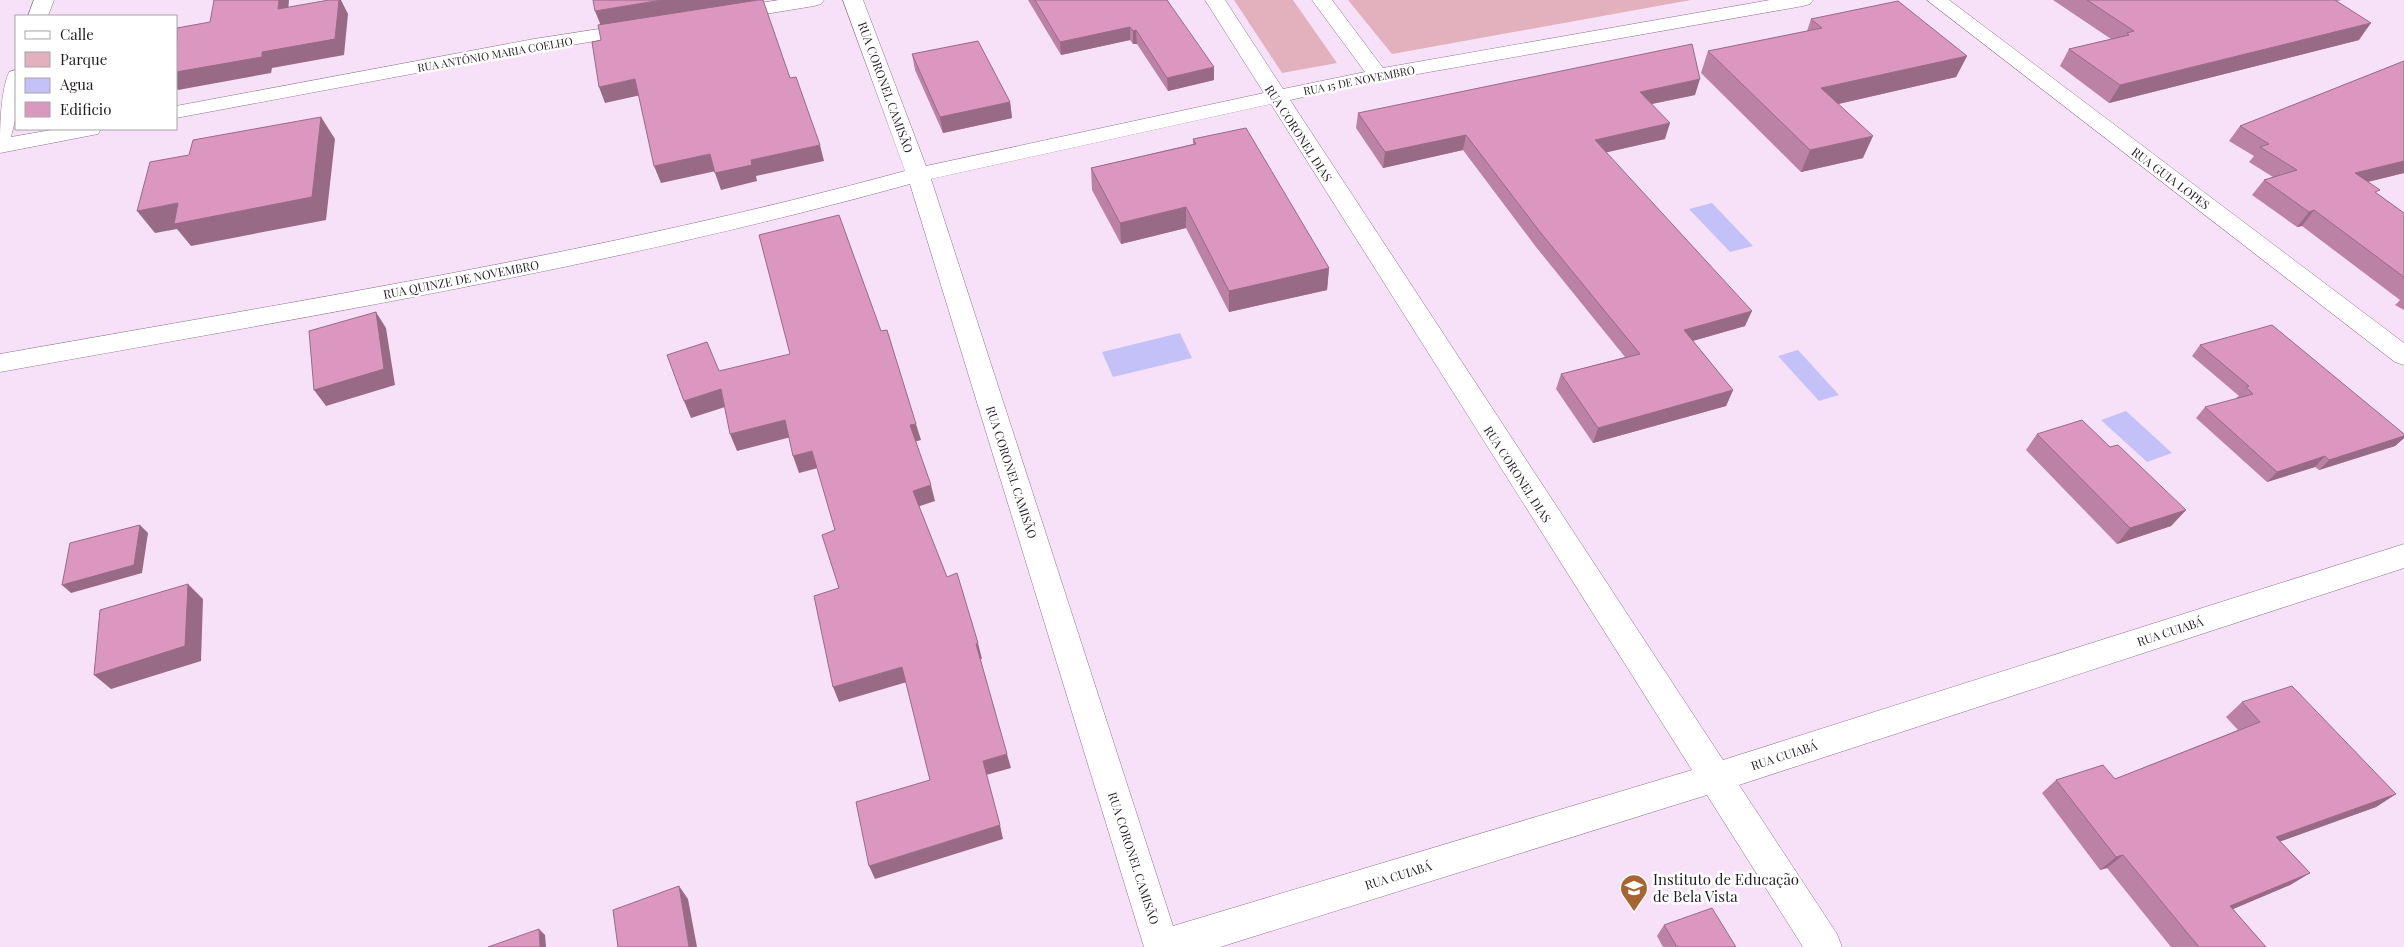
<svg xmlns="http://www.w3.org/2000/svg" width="2404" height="947" viewBox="0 0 2404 947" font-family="'Playfair Display',serif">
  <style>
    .green { fill: #e3b1be }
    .water { fill: #c4c1f9 }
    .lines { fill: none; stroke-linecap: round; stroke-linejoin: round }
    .minor-casing { stroke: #887489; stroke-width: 1 }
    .minor { fill: #fff; fill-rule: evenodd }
    .wall { fill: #bc82a5 }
    .shaded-wall { fill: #996a86 }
    .building { fill: #db97c0; stroke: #996a86 }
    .labels { text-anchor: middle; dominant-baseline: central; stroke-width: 5; stroke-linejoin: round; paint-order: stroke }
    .far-street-label { font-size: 11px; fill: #241c24; stroke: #fff }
    .street-label { font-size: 12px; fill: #241c24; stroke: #fff }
    .near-poi-label { font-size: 15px; fill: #241c24; stroke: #fff; text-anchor: start }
  </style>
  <rect width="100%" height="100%" fill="#f7e1f8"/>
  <!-- green -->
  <path class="green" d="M1234,0H1293L1337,63L1282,73Z
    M1348,0H1691L1392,54Z"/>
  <!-- water -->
  <path class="water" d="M1712,203L1753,246L1730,252L1689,209Z
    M1180,333L1192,358L1113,377L1102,352Z
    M1798,350L1839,395L1819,401L1778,356Z
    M2126,411L2172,453L2147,462L2101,420Z"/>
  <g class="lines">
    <!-- minor casing -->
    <g class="minor-casing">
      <path id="minor" d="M34,0H54L48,16H28Z
        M779,0H824L821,4L814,6L729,20L722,18L719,14L722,10L729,8Z
        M843,0H863L926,166L1264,93L1205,0H1225L1283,89L1365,72L1312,0H1332L1383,68L1770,0H1813L1810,4L1803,6L1378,81L1290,100L1723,760L2404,544V568L1739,785L1837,934L1842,947H1803L1707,795L1220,947H1144L910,184C611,267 305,317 0,372V354C303,300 608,252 905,171ZM1271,104L1692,770L1173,926L931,179Z
        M1927,0H1949L2404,343V365L2395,362Z
        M638,23L645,25L648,29L645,33L534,51L176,118V106L534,39Z
        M16,70V116L11,137L57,129H101L98,134L0,153C0,128 0,93 9,72Z"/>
    </g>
    <!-- minor -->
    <use href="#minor" class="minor"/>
  </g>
  <!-- wall -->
  <path class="wall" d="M1028,0H1167L1214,80L1168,91L1137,44H1133L1130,40L1061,55Z
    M2053,0H2342L2337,1L2359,40L2109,103L2060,66L2069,49L2111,39Z
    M1811,19L1967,56L1956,77L1838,104L1863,158L1801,172L1701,73L1708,51L1807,31Z
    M912,54L1010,102L1012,118L943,133L915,70Z
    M2404,61V173L2368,182L2377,194L2404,213V310L2395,305L2400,300L2302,226L2297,227L2252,195L2264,180L2273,177L2249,162L2254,156L2229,141L2240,126Z
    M1695,95L1652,104L1665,139L1606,152L1745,326L1693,341L1733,390L1726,406L1593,443L1556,389L1561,374L1625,357L1536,247L1463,150L1383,168L1356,128L1358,113Z
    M1193,139L1329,268L1327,290L1229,312L1186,228L1121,244L1092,190L1091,168L1193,144Z
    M2200,345L2404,434V438L2395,446L2319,470L2315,467L2267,482L2196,418L2205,407L2237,399L2236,398L2239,396L2192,356Z
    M2037,434L2186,510L2171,526L2117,544L2026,450Z
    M2242,702L2396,794L2376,807L2280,841L2310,873L2290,885L2233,909L2266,947H2171L2107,868L2100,870L2042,793L2056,780L2115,779L2238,730L2226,717Z
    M1664,925L1736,947H1663L1657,936Z"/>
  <!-- shaded-wall -->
  <path class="shaded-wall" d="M279,0H289L287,24L278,9Z
    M339,0H341L348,14L344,55L272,68L271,73L178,90L176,87V72L262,52Z
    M662,0H762L601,26L595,11Z
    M2371,23L2359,40L2109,103L2120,85Z
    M1130,27V40L1061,55L1060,42Z
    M1136,30L1137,44H1133V31Z
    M1967,56L1956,77L1812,110L1821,88Z
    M1214,67V80L1168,91L1167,78Z
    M635,79L641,95L605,103L599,87Z
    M1700,79L1695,95L1636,107L1640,92Z
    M1010,102L1012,118L943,133L940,117Z
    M321,117L335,139L326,220L191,246L177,229L155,233L137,211L178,203Z
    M1670,123L1665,139L1591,156L1595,140Z
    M1466,135L1463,150L1383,168L1385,152Z
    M1873,136L1863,158L1801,172L1810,150Z
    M820,145L824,161L756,176L757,181L721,190L715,173L751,160Z
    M710,154L716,171L661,183L654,166Z
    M2404,161V173L2342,188L2355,173Z
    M1186,207V228L1121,244L1120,223Z
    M2314,210L2302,226L2297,227L2309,212Z
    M1329,268L1327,290L1229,312V291Z
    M1752,311L1745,326L1678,345L1684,330Z
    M376,312L386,328L395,385L326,406L314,390Z
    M721,389L728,406L691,418L684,401Z
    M1733,390L1726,406L1593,443L1598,428Z
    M785,420L791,437L737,451L730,434Z
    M916,424L921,440L914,442L910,425Z
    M2404,436V438L2395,446L2319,470L2329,460Z
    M812,451L818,468L799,473L793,456Z
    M2325,456L2315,467L2267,482L2277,472Z
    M931,485L935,501L917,507L913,491Z
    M2186,510L2171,526L2117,544L2130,528Z
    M140,525L148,533L142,573L71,593L62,585Z
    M188,584L203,599L201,661L111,689L94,675Z
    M978,643L982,659H979L976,644Z
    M902,667L907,682L839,702L833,687Z
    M1007,754L1011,768L986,775L983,761Z
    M2396,794L2376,807L2257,850L2276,837Z
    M1000,825L1003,839L875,879L869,866Z
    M2123,855L2107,868L2100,870L2116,857Z
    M2310,873L2290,885L2212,918L2230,906Z
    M679,886L688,899L697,947H689Z
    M539,929L545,935L546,947H540Z"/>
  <!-- building -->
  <path class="building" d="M214,0H279L278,9L329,0H339L335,39L262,52V57L176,72L177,28L210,22Z
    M593,0H662L595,11Z
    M758,0H763L790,78L796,77L820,145L751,160L752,165L715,173L710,154L654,166L635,79L599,87L592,42L601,40L598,25Z
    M1035,0H1167L1214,67L1167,78L1136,30L1133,31L1130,27L1060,42Z
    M2087,0H2335L2371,23L2120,85L2069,49L2129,35L2127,33L2134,31Z
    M1898,1L1967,56L1821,88L1873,136L1810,150L1708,51L1822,28L1811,19Z
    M978,41L1010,102L940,117L912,54Z
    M1692,44L1700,79L1640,92L1670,123L1595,140L1752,311L1684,330L1733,390L1598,428L1561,374L1640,354L1540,232L1466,135L1385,152L1358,113Z
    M2404,61V161L2355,173L2380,190L2375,192L2404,213V277L2314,210L2309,212L2264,180L2297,170L2260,147L2269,144L2240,126Z
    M321,117L312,197L174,224L178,203L137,211L150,162L189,155L193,140Z
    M1246,128L1329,268L1229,291L1186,207L1120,223L1091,168L1196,144L1193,139Z
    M839,215L881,331L887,330L916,424L910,425L931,485L913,491L947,577L957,573L978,643L976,644L1007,754L983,761L1000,825L869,866L856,802L930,780L902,667L833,687L814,596L839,588L822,535L835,530L812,451L793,456L785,420L730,434L721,389L684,401L667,355L707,342L719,371L790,354L759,235Z
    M376,312L384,369L314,390L309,331Z
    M2272,325L2404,434V436L2329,460L2325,456L2277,472L2205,407L2253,394L2246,387L2249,386L2200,345Z
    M2082,420L2110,447L2118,445L2186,510L2130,528L2037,434Z
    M140,525L134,565L62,585L70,543Z
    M188,584L185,646L94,675L100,610Z
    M2292,686L2396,794L2276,837L2310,873L2230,906L2266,947H2199L2123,855L2116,857L2056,780L2103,765L2115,779L2260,722L2242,702Z
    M679,886L689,947H618L613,910Z
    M1712,908L1736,947H1677L1664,925Z
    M539,929L540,947H488Z"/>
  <!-- icons -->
  <defs>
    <g id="school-pin" transform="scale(1.4375)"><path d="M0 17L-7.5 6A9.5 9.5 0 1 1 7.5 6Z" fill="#a76532" stroke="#fff"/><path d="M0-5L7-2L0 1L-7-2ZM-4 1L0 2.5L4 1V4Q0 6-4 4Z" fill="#fff"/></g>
  </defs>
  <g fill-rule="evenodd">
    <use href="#school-pin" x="1634" y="888"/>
  </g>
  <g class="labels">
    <!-- far-street labels -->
    <g class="far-street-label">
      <text transform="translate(495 54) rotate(-10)">RUA ANTÔNIO MARIA COELHO</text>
      <text transform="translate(1359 80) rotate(-11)">RUA 15 DE NOVEMBRO</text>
    </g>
    <!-- street labels -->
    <g class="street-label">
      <text transform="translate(886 87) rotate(70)">RUA CORONEL CAMISÃO</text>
      <text transform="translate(1299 133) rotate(57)">RUA CORONEL DIAS</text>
      <text transform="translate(2171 178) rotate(37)">RUA GUIA LOPES</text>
      <text transform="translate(461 279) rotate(-11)">RUA QUINZE DE NOVEMBRO</text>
      <text transform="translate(1012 472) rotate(72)">RUA CORONEL CAMISÃO</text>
      <text transform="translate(1518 474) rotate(57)">RUA CORONEL DIAS</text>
      <text transform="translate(2170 631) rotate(-18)">RUA CUIABÁ</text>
      <text transform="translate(1784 755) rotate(-18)">RUA CUIABÁ</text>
      <text transform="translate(1134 858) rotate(72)">RUA CORONEL CAMISÃO</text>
      <text transform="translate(1398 875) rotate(-17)">RUA CUIABÁ</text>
    </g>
    <!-- near-poi labels -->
    <g class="near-poi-label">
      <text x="1653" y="879">Instituto de Educação<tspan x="1653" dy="17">de Bela Vista</tspan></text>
    </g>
  </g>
  <!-- legend -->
  <rect x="15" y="15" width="162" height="115" fill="#ffffff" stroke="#a7a4a7"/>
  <rect x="25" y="31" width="25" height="8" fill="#ffffff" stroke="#a7a4a7"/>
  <text x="60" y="40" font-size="15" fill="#241c24">Calle</text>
  <rect x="25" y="52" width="25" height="15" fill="#e3b1be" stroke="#a7a4a7"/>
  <text x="60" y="65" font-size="15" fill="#241c24">Parque</text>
  <rect x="25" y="78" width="25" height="15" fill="#c4c1f9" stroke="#a7a4a7"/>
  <text x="60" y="90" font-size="15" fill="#241c24">Agua</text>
  <rect x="25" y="102" width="25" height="15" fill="#db97c0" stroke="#a7a4a7"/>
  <text x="60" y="115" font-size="15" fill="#241c24">Edificio</text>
</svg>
